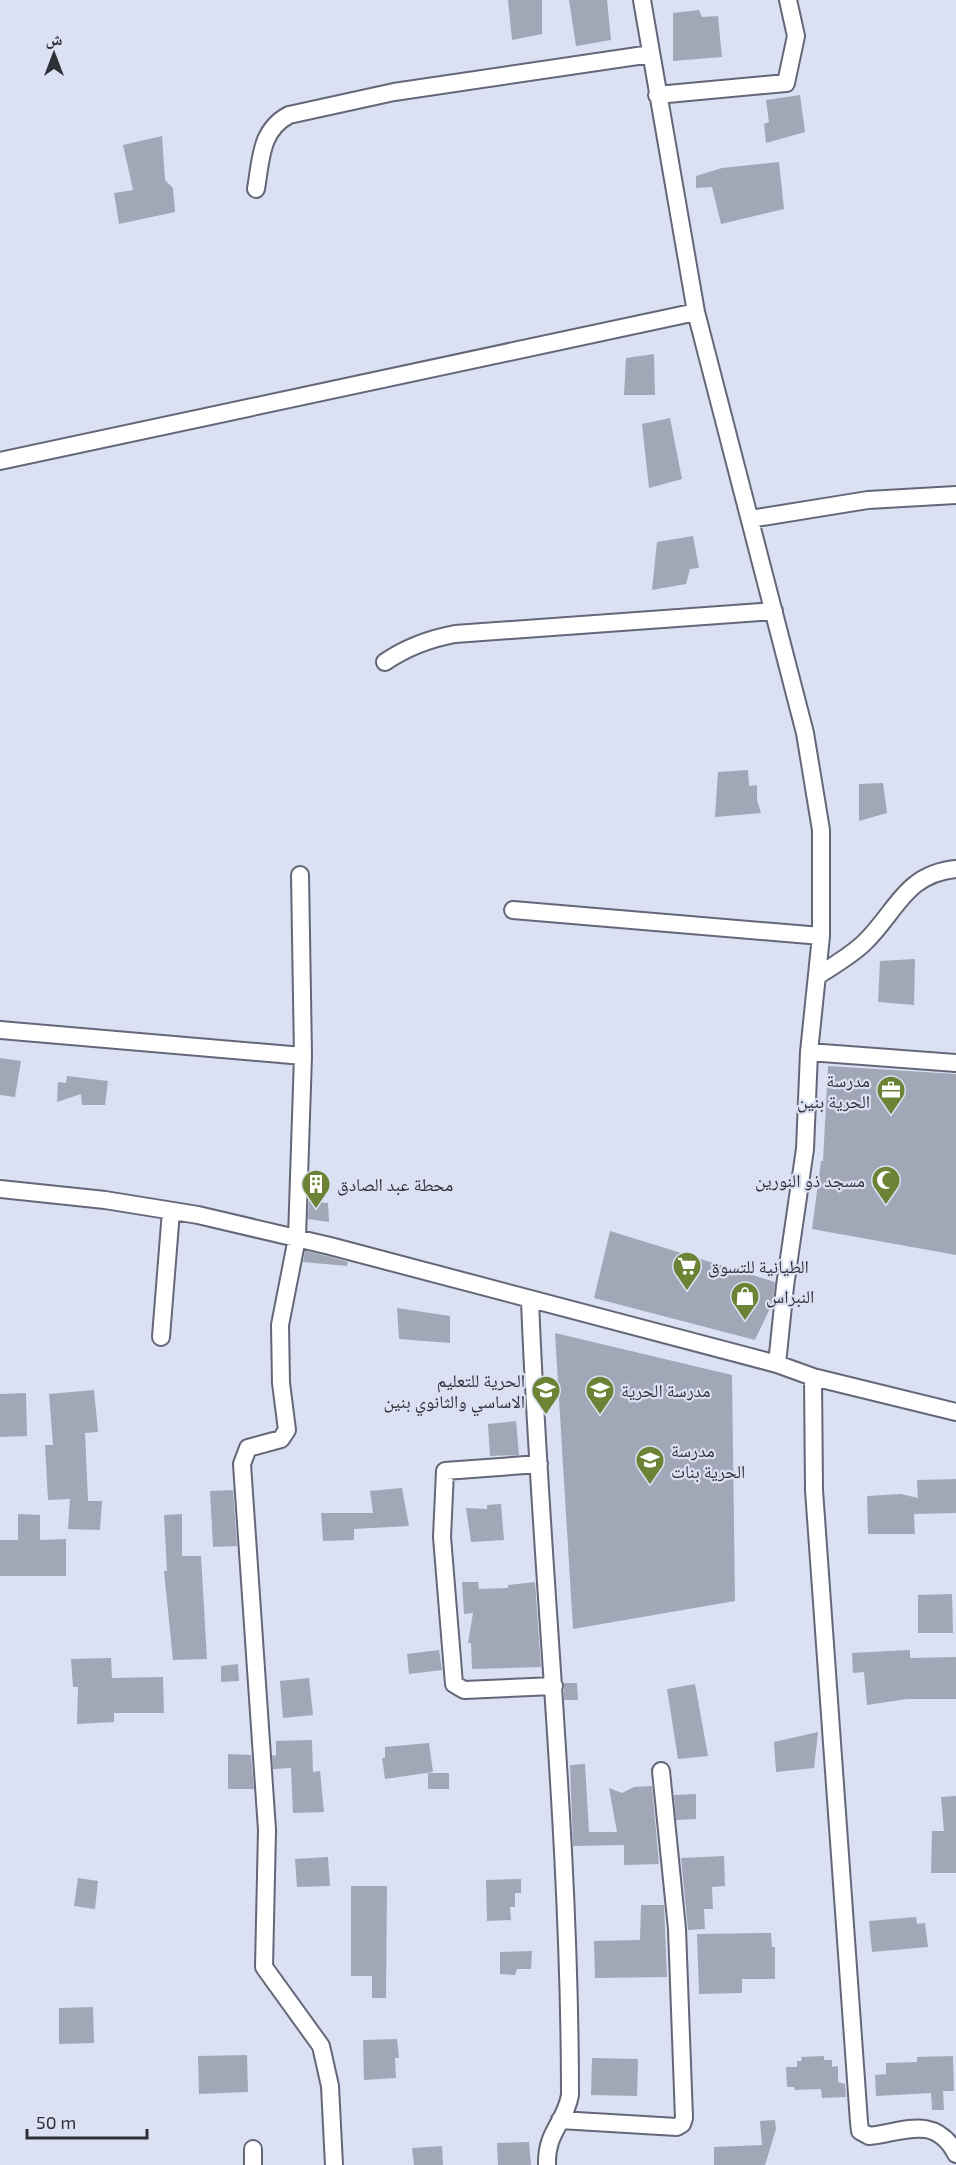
<svg xmlns="http://www.w3.org/2000/svg" width="956" height="2165" viewBox="0 0 956 2165" font-family="'Exo 2','Noto Naskh Arabic',sans-serif">
  <style>
    .building { fill: #a2a7b8 }
    .lines { fill: none; stroke-linecap: round; stroke-linejoin: round }
    .minor-casing { stroke: #636778; stroke-width: 20 }
    .minor { stroke: #fff; stroke-width: 16 }
    .labels { text-anchor: middle; dominant-baseline: central; stroke-width: 4.5; stroke-linejoin: round; paint-order: stroke }
    .poi-label { font-size: 18px; fill: #2e3038; stroke: #dbe0f3; text-anchor: start }
  </style>
  <rect width="100%" height="100%" fill="#dbe0f3"/>
  <!-- building -->
  <path class="building" d="M508,0H542V34L512,40Z
    M569,0H607L611,40L576,46Z
    M699,10L702,17L718,16L722,57L673,61V13Z
    M800,95L805,132L766,143L764,124L769,122L766,100Z
    M162,136L165,180L173,188L175,212L119,224L114,193L133,190L123,145Z
    M779,162L784,209L721,224L712,187L696,188V176L722,168Z
    M654,354L655,395H624L626,358Z
    M670,418L682,479L649,488L642,424Z
    M693,536L699,568L690,569L686,584L652,590L657,542Z
    M748,770L749,786L757,785V800L761,813L715,817L718,772Z
    M883,783L887,813L859,821V784Z
    M915,959L914,1005L878,1002L880,961Z
    M0,1058L21,1061L15,1097L0,1095Z
    M828,1066L956,1074V1255L812,1229L821,1161H823Z
    M67,1076L108,1081L105,1105H82L81,1094L57,1102L58,1082L66,1083Z
    M309,1201L328,1203L329,1222L308,1219Z
    M610,1231L775,1282L773,1302L755,1340L594,1298Z
    M305,1251L327,1256L348,1262L347,1266L303,1262Z
    M397,1308L450,1316V1343L399,1339Z
    M555,1333L732,1375L735,1601L573,1629Z
    M94,1390L98,1432L85,1433L88,1501H102L100,1530L68,1529L70,1499L48,1500L45,1445H53L49,1394Z
    M26,1393L27,1436L0,1437V1394Z
    M516,1421L519,1455L490,1456L488,1424Z
    M956,1479V1513L914,1514L915,1534H868L867,1496L901,1494L918,1498L917,1480Z
    M402,1488L409,1526L354,1529V1540L323,1541L321,1513H373L370,1491Z
    M233,1490L237,1546L213,1547L210,1491Z
    M501,1504L504,1540L471,1542L466,1508L487,1509V1505Z
    M18,1514L40,1515V1540L66,1539V1576H0V1540H18Z
    M182,1514V1556H201L207,1659L173,1660L164,1571H167L164,1515Z
    M462,1582H478L479,1589L508,1588V1585L535,1582L541,1667L472,1669L471,1643H468L473,1613L464,1614Z
    M952,1594L953,1633H918V1595Z
    M439,1650L442,1670L409,1674L407,1654Z
    M910,1650V1658L956,1657V1699H907L867,1705L864,1672L853,1673L852,1653Z
    M111,1658L112,1678L163,1677L164,1713H114V1722L77,1724L78,1687H73L71,1659Z
    M238,1664L239,1681L221,1682V1666Z
    M309,1678L313,1715L283,1718L280,1681Z
    M564,1683H577L578,1700H564Z
    M695,1684L708,1756L678,1759L667,1689Z
    M818,1732L814,1768L776,1772L774,1742Z
    M312,1740L313,1772L320,1771L324,1812L293,1813L291,1768L273,1769L272,1755L276,1756V1741Z
    M429,1743L433,1772L385,1779L382,1758H385V1747Z
    M228,1754L251,1755L254,1789H228Z
    M585,1764L589,1832H617L609,1788L622,1793L634,1787L652,1786L659,1864L624,1865V1845L573,1846L570,1765Z
    M428,1773H449V1789H428Z
    M696,1794V1819L676,1820L674,1795Z
    M956,1796V1873H931L932,1831H944L941,1797Z
    M724,1856L725,1886L712,1887L713,1909H704L705,1929L688,1930L681,1858Z
    M328,1857L330,1886L297,1887L295,1859Z
    M78,1878L98,1881L95,1909L74,1906Z
    M521,1879V1893H515V1907H510L511,1920L487,1921L486,1880Z
    M351,1886H387L386,1998H372V1976H351Z
    M641,1905H664L667,1977L595,1978L594,1941L640,1940Z
    M916,1917L917,1924L925,1923L928,1947L872,1952L869,1921Z
    M771,1933L772,1947H775V1979H742V1993L699,1994L697,1934Z
    M532,1951L531,1969H517L515,1975L500,1974V1952Z
    M93,2007L94,2043L59,2044V2008Z
    M397,2039L399,2058H395L396,2078L364,2080L363,2040Z
    M247,2055L248,2092L199,2094L198,2056Z
    M824,2056V2060H832V2067L838,2066V2082L845,2084L846,2097L822,2098L821,2089L795,2090L794,2087H787L786,2067H797V2061H802L801,2057Z
    M953,2056L954,2091H943L944,2110H932L931,2093L876,2096L875,2075L886,2074V2063L917,2062V2057Z
    M592,2058L638,2059L637,2096L591,2095Z
    M775,2120L776,2129L765,2165H714V2147L762,2145L760,2121Z
    M529,2142L531,2165H498L497,2143Z
    M442,2146L443,2165H414L412,2148Z"/>
  <g class="lines">
    <!-- minor casing -->
    <g class="minor-casing">
      <path id="minor" d="M642,0L696,312L805,733L821,830V936L809,1052L805,1149L785,1286L777,1364
        M657,95L786,83L796,36L788,0
        M256,189C261,160 260,130 289,115L394,92L651,54
        M0,461L696,312
        M750,519L868,500L956,495
        M385,662C407,647 428,639 455,634L774,611
        M300,875L303,1056L297,1238L280,1325L281,1383L287,1430L281,1439L248,1448L242,1464L267,1830L264,1967L321,2046L330,2086L334,2165
        M513,910L821,936
        M819,975C834,965 852,955 865,942C897,911 905,874 956,869
        M0,1030L303,1056
        M809,1052L956,1063
        M0,1189L105,1200L198,1215L330,1246L777,1364L813,1377L956,1412
        M530,1300C540,1565 570,1830 570,2095C565,2124 546,2131 547,2165
        M161,1337L171,1211
        M813,1377L814,1490L859,2122L860,2131L869,2136C901,2133 935,2113 956,2154
        M539,1464L445,1471L442,1537L454,1684L464,1690L554,1686
        M560,2120L677,2127L682,2124L684,2118L677,1929L661,1771
        M253,2149V2165"/>
    </g>
    <!-- minor -->
    <use href="#minor" class="minor"/>
  </g>
  <!-- icons -->
  <defs>
    <g id="office-pin" transform="scale(1.5)"><path d="M0 17L-7.5 6A9.5 9.5 0 1 1 7.5 6Z" fill="#6c8335" stroke="#dbe0f3"/><path d="M-6-3h4V-5.5h4V-3h4V5H-6ZM-1-4.5V-3h2v-1.5ZM-6 0V1H6V0Z" fill="#fff"/></g>
    <g id="mosque-pin" transform="scale(1.5)"><path d="M0 17L-7.5 6A9.5 9.5 0 1 1 7.5 6Z" fill="#6c8335" stroke="#dbe0f3"/><path d="M3.5-4.9A6 6 0 1 0 3.5 4.9A5 5 0 1 1 3.5-4.9Z" fill="#fff"/></g>
    <g id="building-pin" transform="scale(1.5)"><path d="M0 17L-7.5 6A9.5 9.5 0 1 1 7.5 6Z" fill="#6c8335" stroke="#dbe0f3"/><path d="M-4-6H4V6H1V3H-1V6H-4ZM-2.5-4.3h1.7v1.8h-1.7ZM.8-4.3h1.7v1.8H.8ZM-2.5-1h1.7V.8h-1.7ZM.8-1h1.7V.8H.8Z" fill="#fff"/></g>
    <g id="supermarket-pin" transform="scale(1.5)"><path d="M0 17L-7.5 6A9.5 9.5 0 1 1 7.5 6Z" fill="#6c8335" stroke="#dbe0f3"/><path d="M-6-5.5h2.5l.6 2H6L4.5 2H-2.5L-4.4-4H-6ZM-1.5 3.2a1.3 1.3 0 1 0 .1 0ZM3 3.2a1.3 1.3 0 1 0 .1 0Z" fill="#fff"/></g>
    <g id="shop-pin" transform="scale(1.5)"><path d="M0 17L-7.5 6A9.5 9.5 0 1 1 7.5 6Z" fill="#6c8335" stroke="#dbe0f3"/><path d="M-5-2.5h2.3a2.7 3.5 0 0 1 5.4 0H5L5.5 6h-11ZM-1.5-2.5h3a1.5 2.3 0 0 0-3 0Z" fill="#fff"/></g>
    <g id="school-pin" transform="scale(1.5)"><path d="M0 17L-7.5 6A9.5 9.5 0 1 1 7.5 6Z" fill="#6c8335" stroke="#dbe0f3"/><path d="M0-5L7-2L0 1L-7-2ZM-4 1L0 2.5L4 1V4Q0 6-4 4Z" fill="#fff"/></g>
  </defs>
  <g fill-rule="evenodd">
    <use href="#office-pin" x="891" y="1090"/>
    <use href="#mosque-pin" x="886" y="1180"/>
    <use href="#building-pin" x="316" y="1184"/>
    <use href="#supermarket-pin" x="687" y="1266"/>
    <use href="#shop-pin" x="745" y="1296"/>
    <use href="#school-pin" x="546" y="1390"/>
    <use href="#school-pin" x="600" y="1390"/>
    <use href="#school-pin" x="650" y="1460"/>
  </g>
  <g class="labels">
    <!-- poi labels -->
    <g class="poi-label">
      <text x="870" y="1080" text-anchor="end">مدرسة<tspan x="870" dy="21">الحرية بنين</tspan></text>
      <text x="865" y="1180" text-anchor="end">مسجد ذو النورين</text>
      <text x="337" y="1184">محطة عبد الصادق</text>
      <text x="708" y="1266">الطيانية للتسوق</text>
      <text x="766" y="1296">النبراس</text>
      <text x="525" y="1380" text-anchor="end">الحرية للتعليم<tspan x="525" dy="21">الاساسي والثانوي بنين</tspan></text>
      <text x="621" y="1390">مدرسة الحرية</text>
      <text x="671" y="1450">مدرسة<tspan x="671" dy="21">الحرية بنات</tspan></text>
    </g>
  </g>
  <!-- north arrow -->
  <g transform="translate(54 54)" stroke="#dbe0f3" stroke-width="4.5" paint-order="stroke">
  <path d="M0-4.5L10 22L0 15L-10 22Z" fill="#2e3038"/>
  <text y="-9" font-size="16" font-weight="bold" text-anchor="middle" fill="#2e3038">ش</text>
  </g>
  <!-- scale -->
  <path d="M27 2129v9h120v-9" fill="none" stroke="#2e3038" stroke-width="3"/>
  <text x="36" y="2129" font-size="18" fill="#2e3038" stroke="#dbe0f3" stroke-width="4.5" paint-order="stroke">50 m</text>
</svg>
